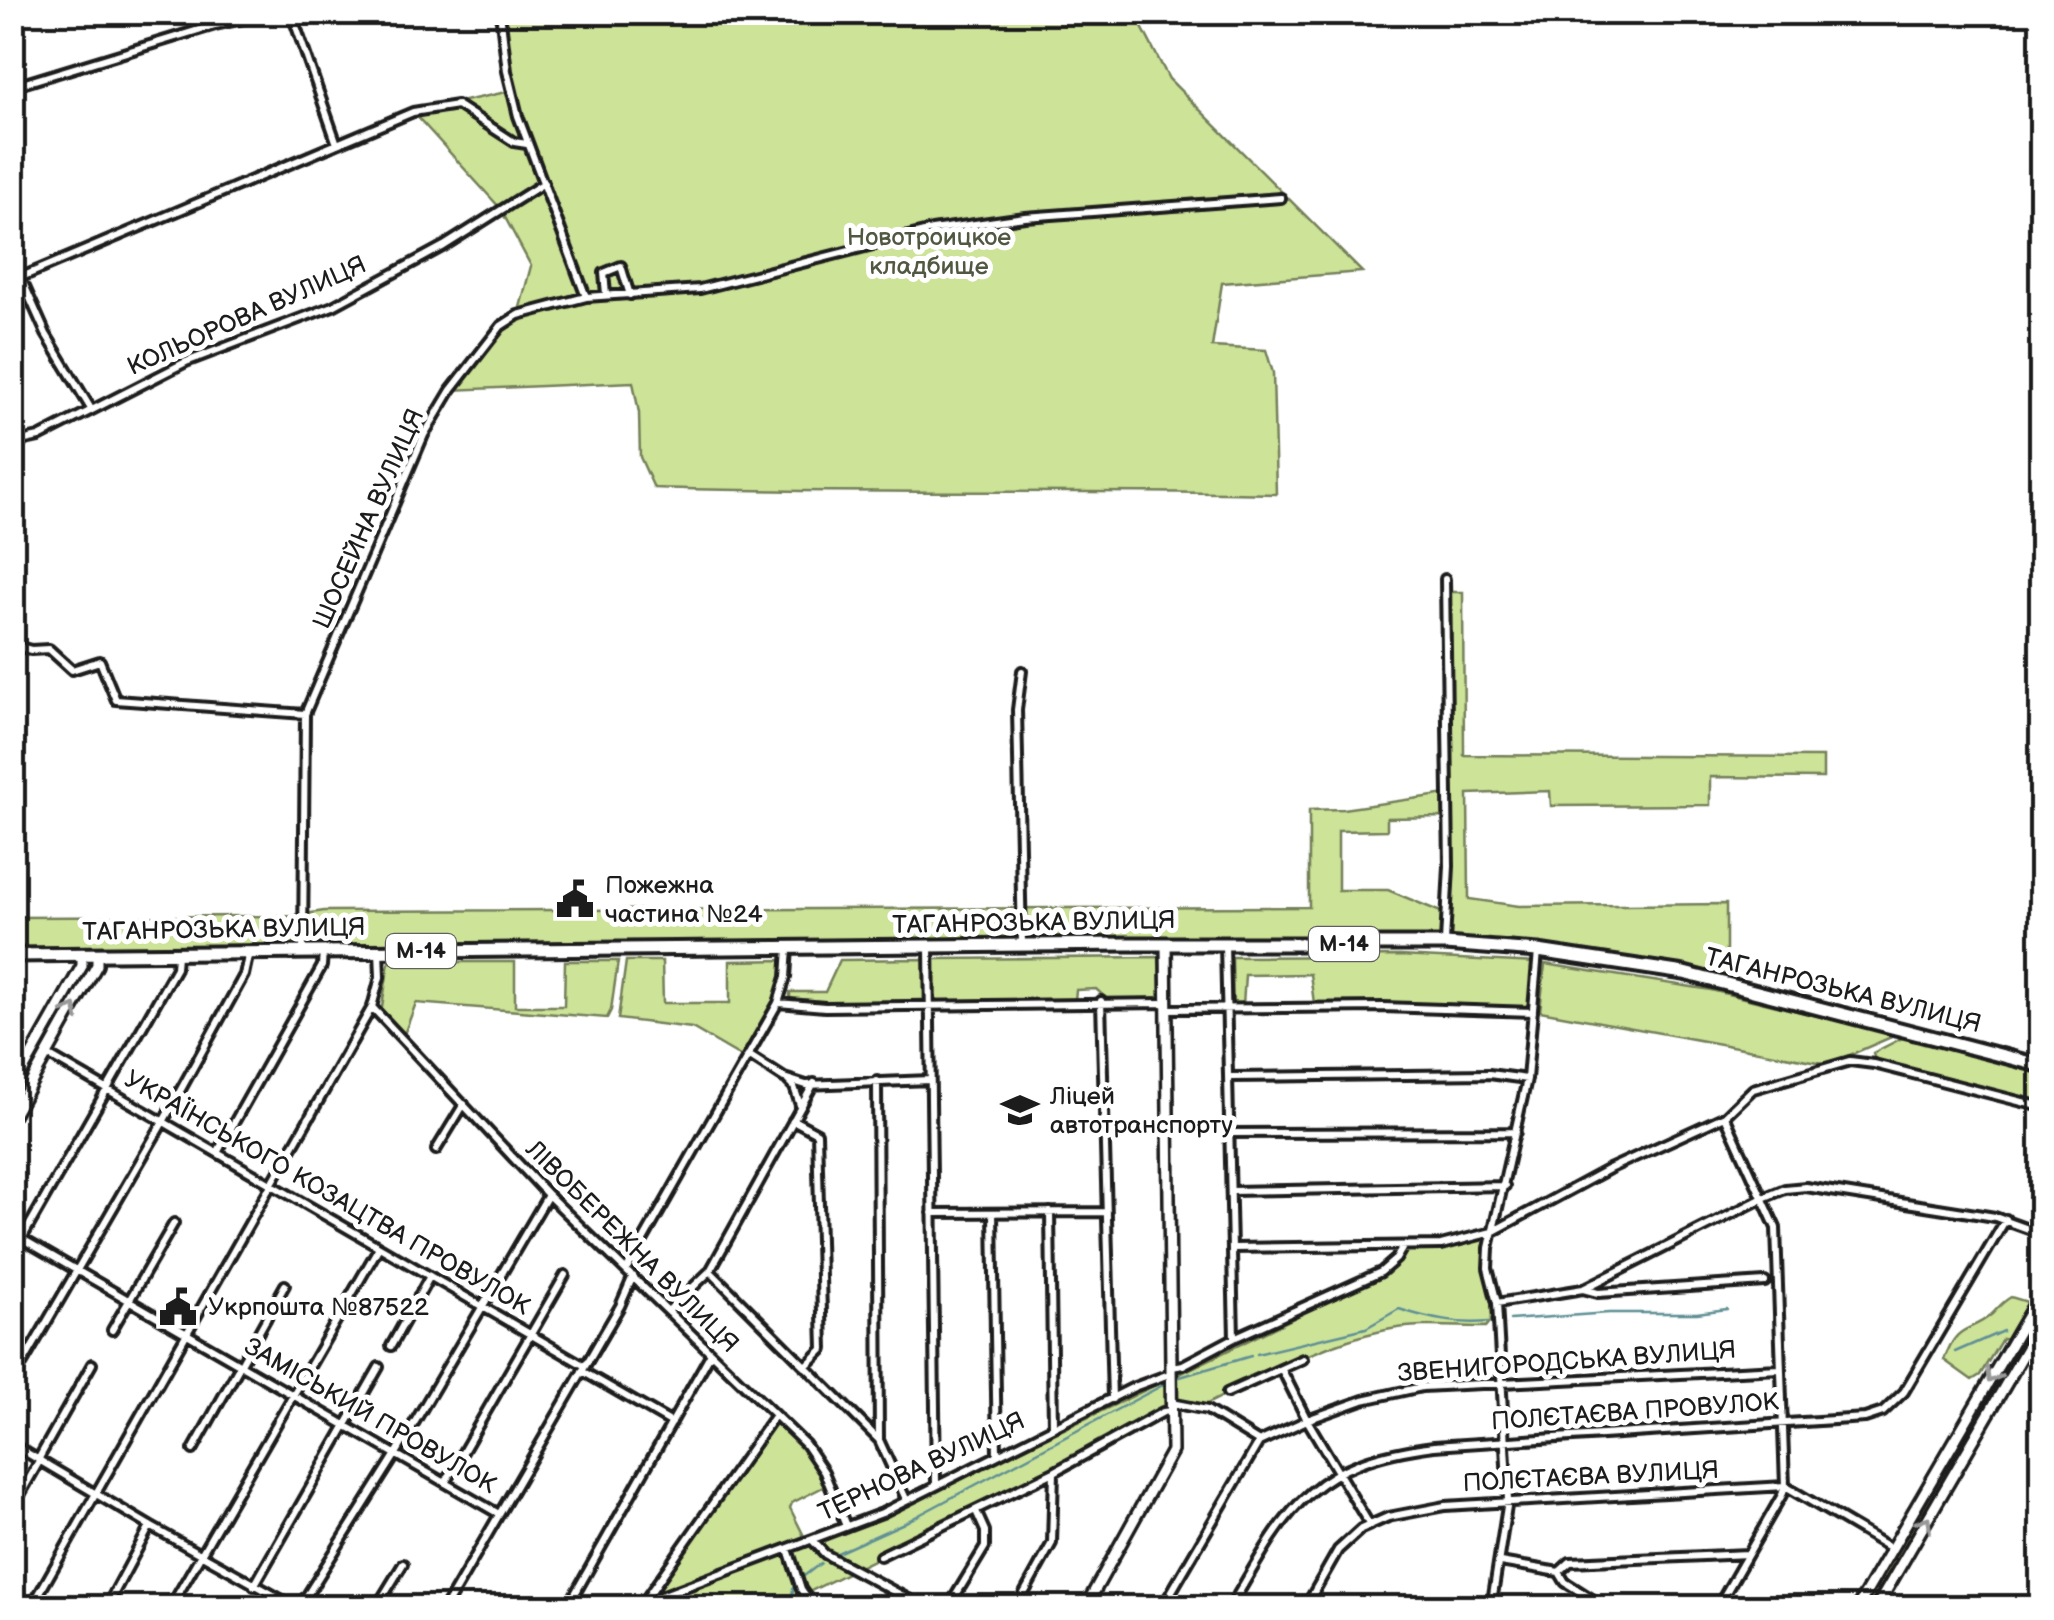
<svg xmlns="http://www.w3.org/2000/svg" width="2054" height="1620" viewBox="0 0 2054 1620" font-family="'Balsamiq Sans',sans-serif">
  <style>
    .green { fill: #cce398; stroke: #74805a; stroke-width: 2.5; fill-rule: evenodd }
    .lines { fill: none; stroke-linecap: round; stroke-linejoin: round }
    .stream { stroke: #609095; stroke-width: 2.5 }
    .street-casing { stroke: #1c1c1c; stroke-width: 14 }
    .secondary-casing { stroke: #1c1c1c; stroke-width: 16 }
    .highway-casing { stroke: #1c1c1c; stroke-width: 19 }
    .street { stroke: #fff; stroke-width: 6 }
    .secondary { stroke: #fff; stroke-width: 9 }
    .highway { stroke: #fff; stroke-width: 11 }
    .oneway { stroke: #999 }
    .labels { text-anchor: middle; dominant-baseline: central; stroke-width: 10; stroke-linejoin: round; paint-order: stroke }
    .shield { fill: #fff; stroke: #606060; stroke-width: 2.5 }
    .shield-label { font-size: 22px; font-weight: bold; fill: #1c1c1c }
    .park-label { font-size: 25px; fill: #515841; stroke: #fff }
    .street-label { font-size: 25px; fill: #1c1c1c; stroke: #fff }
    .poi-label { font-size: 25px; fill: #1c1c1c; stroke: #fff; text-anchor: start }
  </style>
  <rect width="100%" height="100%" fill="#fff"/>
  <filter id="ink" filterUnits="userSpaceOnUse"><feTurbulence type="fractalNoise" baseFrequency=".01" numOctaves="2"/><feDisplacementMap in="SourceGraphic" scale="20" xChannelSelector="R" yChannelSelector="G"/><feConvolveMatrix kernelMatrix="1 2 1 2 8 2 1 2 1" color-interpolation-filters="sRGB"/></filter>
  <g filter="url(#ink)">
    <!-- green -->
    <path class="green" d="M500,13H1160L1142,27L1169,79L1362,272L1222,283L1212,347L1266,350L1273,373L1276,494C1069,489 861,495 654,488L640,457L639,413L633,382L451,390L487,340L518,315L531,266L500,208L413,112L511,91Z
      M1445,592H1463L1464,755L1823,757V778L1710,777V805L1551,806L1550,791L1468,794L1469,899L1519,906L1726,904V977L1543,946L1400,939L13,949L12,917L292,916L324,911L1309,907V810L1343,809L1447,794ZM1447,817L1448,915L1388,890H1338V831L1387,830V818Z
      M1400,956L1537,963L1532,1011L1479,1007H1321L1314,1003L1310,974L1245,975L1243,1006H1233L1232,957Z
      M1159,957L1160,998L1107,999L1096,989L1076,990L1075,1000L935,1002V959Z
      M925,959L926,1002L800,1004L790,1000V992H825L840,960Z
      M785,960L780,993L742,1057L692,1028L618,1019L626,961H662L663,1003H730V961Z
      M565,961H618L611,1010L607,1018L416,1003L403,1037L381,1013L389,962H515V1006H564Z
      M1545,964L1711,990L1896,1035L1829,1064L1540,1011Z
      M1904,1037L2041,1073V1104L1875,1061L1873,1053Z
      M1493,1234C1491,1244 1487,1255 1486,1266C1485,1287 1504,1309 1486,1327C1453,1327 1419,1323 1386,1330C1322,1343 1264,1376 1207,1404L1194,1407L1175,1404L1174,1377L1393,1269L1402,1260L1405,1248Z
      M2041,1291V1322L1876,1607L1857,1608L2013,1341L2002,1339L1980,1375L1972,1380L1944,1360C1958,1321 1969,1334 1992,1314C1999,1307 2002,1302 2011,1297L2034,1304Z
      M1170,1378L1171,1412L807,1593L810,1607L644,1608L660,1580L710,1515L774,1420L812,1459L825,1486L792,1503L790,1508L806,1540L818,1542L908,1504Z"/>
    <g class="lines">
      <!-- stream -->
      <path class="stream" d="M1510,1320L1609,1313H1697L1727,1309
        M1955,1352L2003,1331
        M1257,1354L1366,1328L1399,1309C1430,1319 1457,1325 1489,1322
        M1180,1377L1251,1356
        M833,1555L904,1523L1163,1385
        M800,1579L821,1563
        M790,1608L794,1583"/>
      <!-- street casing -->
      <g class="street-casing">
        <path id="street" d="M291,12L337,144
          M500,12L507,71L518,116L586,297
          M12,87L215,25L277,12
          M21,278L46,334L91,409
          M12,281L413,112L457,105L514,142L527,144
          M606,294L604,273L621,266L630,295
          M12,443L39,437L186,362L333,306L444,246L544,183
          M12,645L31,650L49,649L72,670L100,661L116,700L305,714
          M1022,671L1017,710L1022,944
          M1445,942L1449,866L1445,579
          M1225,944L1234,1338
          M929,946L936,1484
          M303,951L305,714L424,435L451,390L501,326L518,315L586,297L700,289L932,230L1025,217L1281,198
          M1101,1001L1112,1399
          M778,1003L825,1007L1166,1003
          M372,1007L548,1195L805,1444L824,1472L846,1526
          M1166,1009L1383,1007L1533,1012
          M48,1055L585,1366
          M750,1056L784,1078L806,1085L930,1080
          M1230,1077L1489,1074L1527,1079
          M788,1081L794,1087L800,1105
          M877,1081L879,1440L906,1499
          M793,1120L817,1133L823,1349L805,1367
          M1231,1133L1516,1132
          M436,1150L464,1104
          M217,1153L322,966L323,952
          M1232,1191L1505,1186
          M1050,1212L1053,1427
          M932,1213L1107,1212
          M993,1213L997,1455
          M12,1233L499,1514
          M1233,1248L1441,1245L1492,1232L1609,1169L1725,1116L1753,1089L1850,1061L1874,1064L2042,1107
          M12,1256L176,968L177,955
          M627,1269L778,1003L786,977L788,948
          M710,1271L879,1440
          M1583,1289L1763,1198L1785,1189L1806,1187L1995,1217L2042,1234
          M1497,1303L1583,1289L1598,1293L1765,1282
          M668,1311L710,1271L814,1083
          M112,1330L174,1223
          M391,1346L430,1276
          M1172,1367L1183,1365L1234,1338L1381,1272L1396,1259L1403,1247
          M1282,1370L1307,1420L1369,1524
          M582,1371L672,1423
          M12,1382L163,1122L244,975L249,952
          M1227,1393L1303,1359
          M1171,1403L1207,1410L1259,1442
          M12,1444L150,1526L297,1608
          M193,1450L285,1285
          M39,1458L92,1364
          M445,1483L565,1275
          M12,1509L40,1460
          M812,1540L825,1554L925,1608
          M788,1549L801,1589L814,1608
          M880,1556L1054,1472L1163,1412L1171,1411
          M1500,1562L1559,1572
          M1559,1572L1570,1562L1748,1554
          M1559,1572L1565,1582L1606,1608
          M254,1586L379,1367
          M645,1600L775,1415
          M31,1608L372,1007L380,977L379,950
          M106,1608L150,1526
          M170,1608L379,1247
          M299,1608L396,1454L548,1195
          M376,1608L403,1564
          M445,1608L620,1306L633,1276
          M567,1608L711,1353
          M629,1608L882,1513L1134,1387L1172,1373
          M948,1608L985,1547V1531L976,1511
          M1016,1608L1052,1543L1054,1472
          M1162,1608L1259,1442L1307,1420L1363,1400L1422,1387L1779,1369
          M1230,1608C1288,1507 1310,1462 1434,1446L1865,1418L1883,1412L1904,1392L2006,1219
          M1305,1608L1338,1550L1361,1529L1388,1517L1445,1506L1785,1486L1892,1549
          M1491,1608L1508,1500L1497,1303L1488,1268L1489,1248L1527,1079L1538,951
          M1717,1608L1782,1495L1785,1486L1776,1228L1725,1116"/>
      </g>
      <!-- secondary casing -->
      <g class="secondary-casing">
        <path id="secondary" d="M12,1090L82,966V954
          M12,1117L97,965V954
          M1085,1608L1172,1451L1166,944
          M1857,1608L2042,1291
          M1876,1608L2042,1322"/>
      </g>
      <!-- highway casing -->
      <g class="highway-casing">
        <path id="highway" d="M12,955L1127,944H1445L1538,951L1684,973L2042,1066"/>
      </g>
      <!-- street -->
      <use href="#street" class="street"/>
      <!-- secondary -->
      <use href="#secondary" class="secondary"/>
      <!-- highway -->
      <use href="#highway" class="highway"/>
    </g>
    <!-- one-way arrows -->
    <defs><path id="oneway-chevron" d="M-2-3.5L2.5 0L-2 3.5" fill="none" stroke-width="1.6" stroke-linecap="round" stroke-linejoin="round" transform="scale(2.5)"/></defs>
    <g class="oneway">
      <use href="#oneway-chevron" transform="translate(72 1011) rotate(-62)"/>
      <use href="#oneway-chevron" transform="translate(1992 1376) rotate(120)"/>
      <use href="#oneway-chevron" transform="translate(1925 1523) rotate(-59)"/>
    </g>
  </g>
  <!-- icons -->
  <defs>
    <g id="civic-bare" transform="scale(3)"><path d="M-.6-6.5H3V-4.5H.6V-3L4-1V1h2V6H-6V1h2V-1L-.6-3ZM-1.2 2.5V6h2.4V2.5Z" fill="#1c1c1c" stroke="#fff" stroke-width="2.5" paint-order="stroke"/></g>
    <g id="university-bare" transform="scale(3)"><path d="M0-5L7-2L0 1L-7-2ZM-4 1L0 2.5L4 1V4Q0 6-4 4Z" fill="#1c1c1c" stroke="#fff" stroke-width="2.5" paint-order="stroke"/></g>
  </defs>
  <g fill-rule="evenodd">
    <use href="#civic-bare" x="575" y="899"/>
    <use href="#university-bare" x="1020" y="1110"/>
    <use href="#civic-bare" x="178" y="1307"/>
  </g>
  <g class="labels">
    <!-- shield labels -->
    <g class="shield">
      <rect x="1309" y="927" width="70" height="34" rx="8"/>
      <rect x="386" y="934" width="70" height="34" rx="8"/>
    </g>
    <g class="shield-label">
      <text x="1344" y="944">М-14</text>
      <text x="421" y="951">М-14</text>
    </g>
    <!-- park labels -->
    <g class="park-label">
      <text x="929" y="237">Новотроицкое<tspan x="929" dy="29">кладбище</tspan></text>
    </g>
    <!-- street labels -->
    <g class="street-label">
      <text transform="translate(247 316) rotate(-24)">КОЛЬОРОВА ВУЛИЦЯ</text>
      <text transform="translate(369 519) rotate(-66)">ШОСЕЙНА ВУЛИЦЯ</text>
      <text transform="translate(1034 923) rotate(-1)">ТАГАНРОЗЬКА ВУЛИЦЯ</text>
      <text transform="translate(224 930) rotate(-1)">ТАГАНРОЗЬКА ВУЛИЦЯ</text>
      <text transform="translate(1843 991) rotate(14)">ТАГАНРОЗЬКА ВУЛИЦЯ</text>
      <text transform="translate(327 1193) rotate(30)">УКРАЇНСЬКОГО КОЗАЦТВА ПРОВУЛОК</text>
      <text transform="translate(632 1247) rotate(45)">ЛІВОБЕРЕЖНА ВУЛИЦЯ</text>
      <text transform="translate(1567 1362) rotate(-4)">ЗВЕНИГОРОДСЬКА ВУЛИЦЯ</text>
      <text transform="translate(1635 1412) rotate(-4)">ПОЛЄТАЄВА ПРОВУЛОК</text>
      <text transform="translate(370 1416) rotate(30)">ЗАМІСЬКИЙ ПРОВУЛОК</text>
      <text transform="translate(922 1467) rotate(-25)">ТЕРНОВА ВУЛИЦЯ</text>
      <text transform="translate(1591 1477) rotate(-3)">ПОЛЄТАЄВА ВУЛИЦЯ</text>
    </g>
    <!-- poi labels -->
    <g class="poi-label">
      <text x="605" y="885">Пожежна<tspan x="605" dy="29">частина №24</tspan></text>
      <text x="1050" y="1096">Ліцей<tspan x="1050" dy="29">автотранспорту</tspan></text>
      <text x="208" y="1307">Укрпошта №87522</text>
    </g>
  </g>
  <!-- margin -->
  <rect width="2054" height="1620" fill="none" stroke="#fff" stroke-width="50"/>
  <rect x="25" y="25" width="2004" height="1570" fill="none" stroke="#1c1c1c" stroke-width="4" filter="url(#ink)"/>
</svg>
